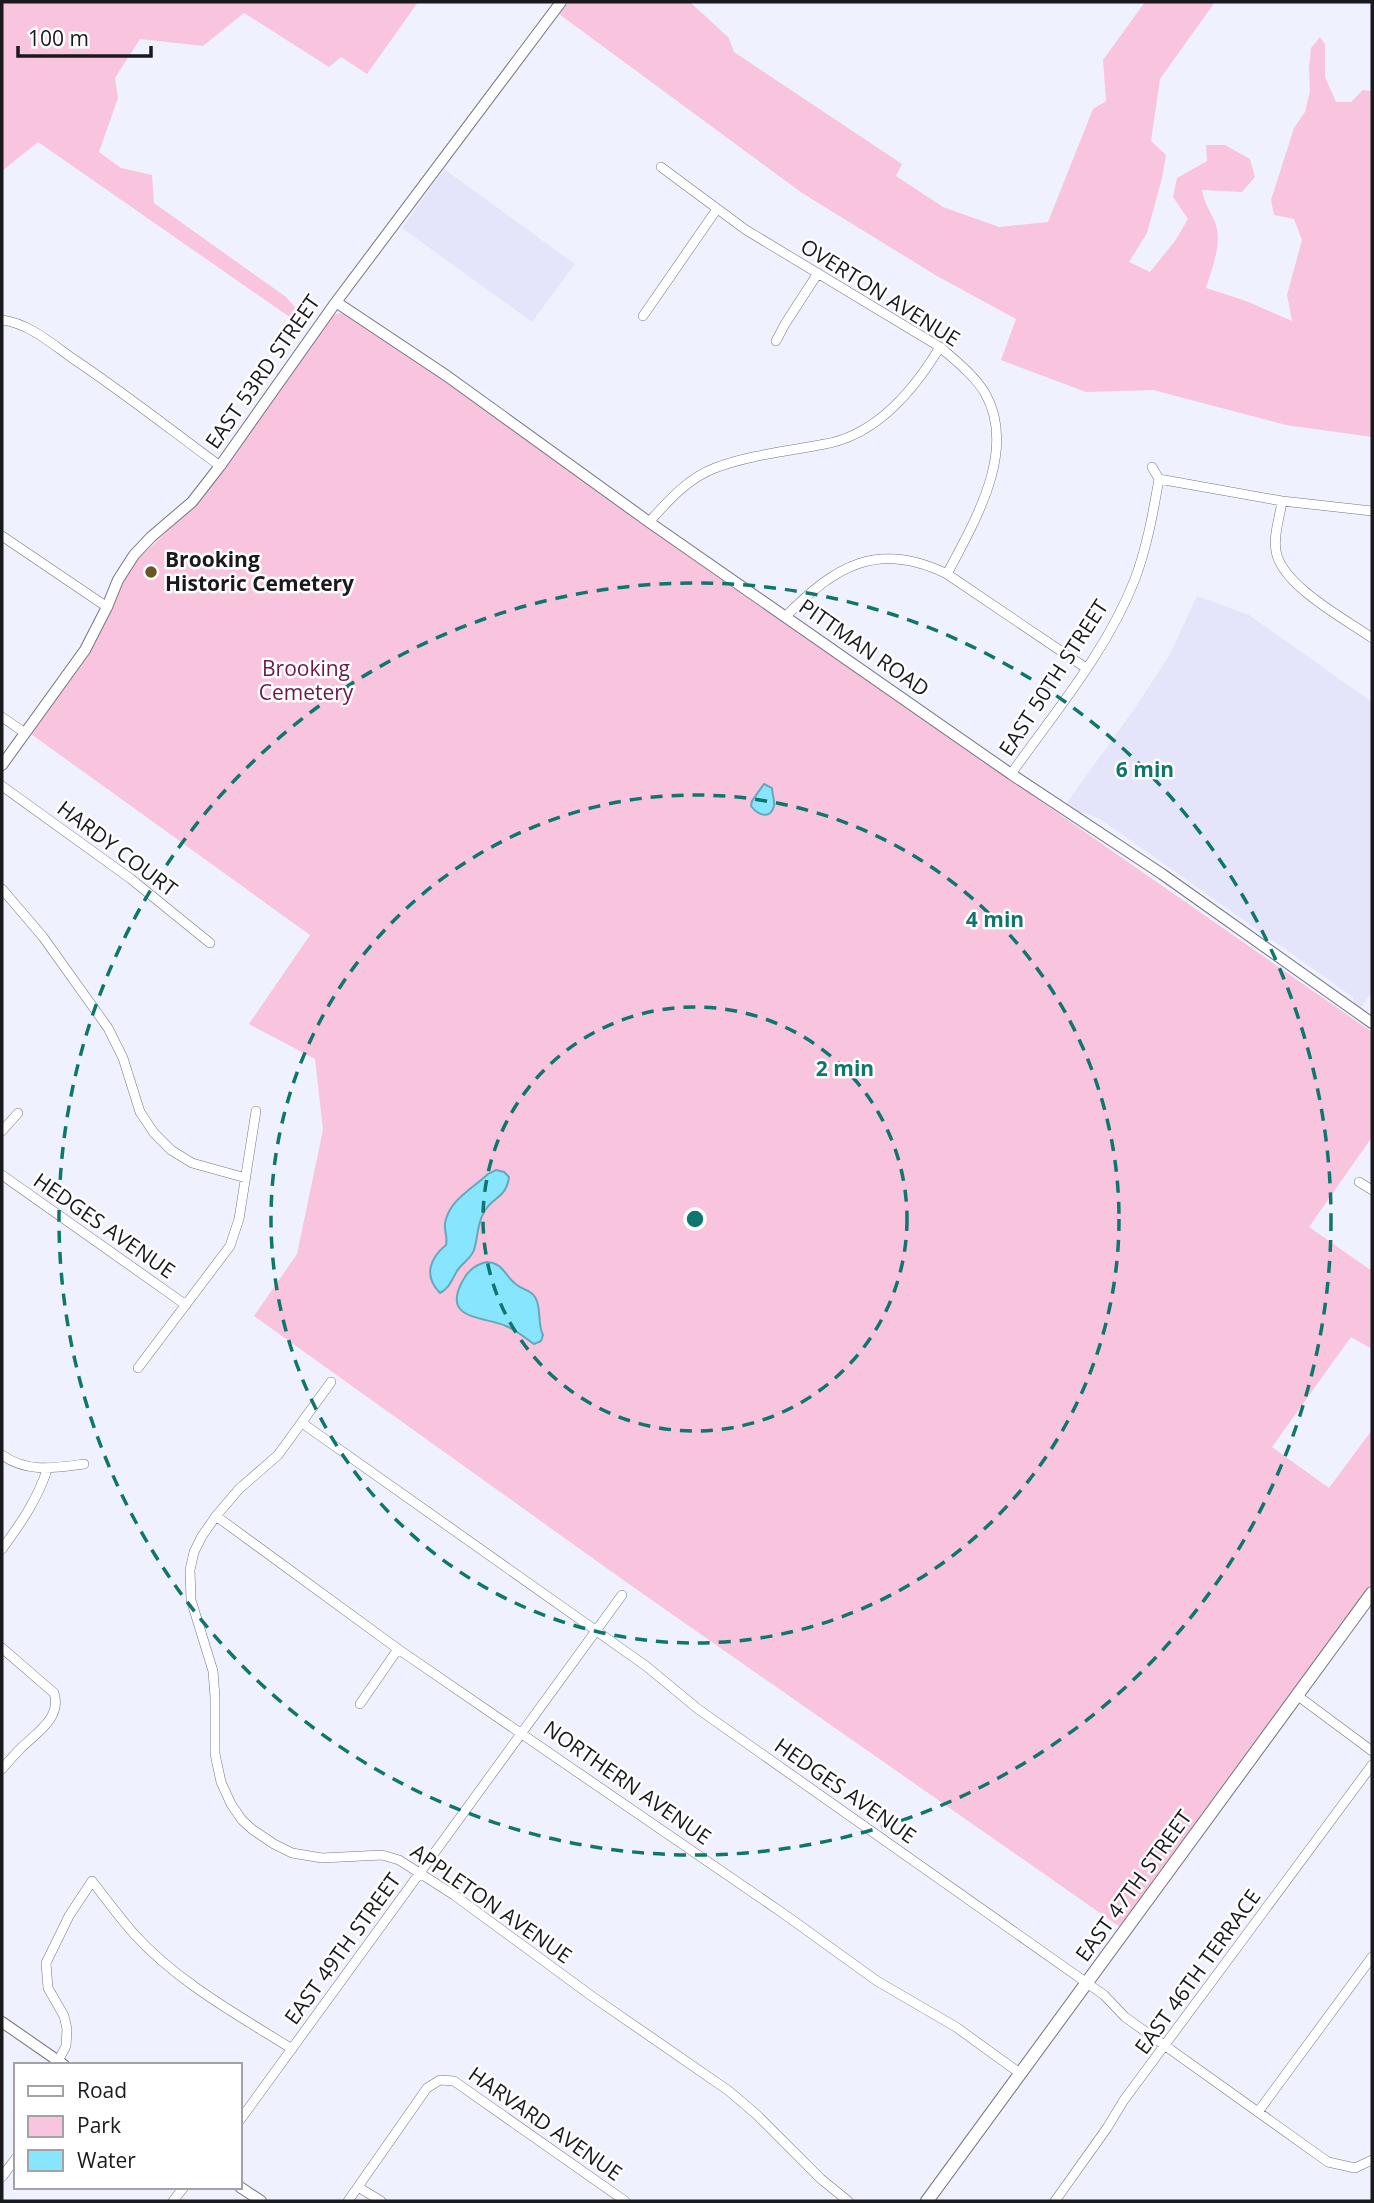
<svg xmlns="http://www.w3.org/2000/svg" width="1374" height="2203" font-family="'Open Sans',sans-serif">
	<style>
		.built { fill: #e4e5fa }
		.green { fill: #f9c4dd }
		.water { fill: #87e6fe; stroke: #66a8bb; stroke-width: 2 }
		.lines { fill: none; stroke-linecap: round; stroke-linejoin: round }
		.minor-casing { stroke: #757581; stroke-width: 10 }
		.tertiary-casing { stroke: #757581; stroke-width: 12 }
		.secondary-casing { stroke: #757581; stroke-width: 14 }
		.minor { stroke: #fff; stroke-width: 9 }
		.tertiary { stroke: #fff; stroke-width: 10 }
		.secondary { stroke: #fff; stroke-width: 12 }
		.ring { fill: none; stroke: #0f766e; stroke-width: 3.5; stroke-dasharray: 12 9 }
		.poi-dot { fill: #695624; stroke: #fff; stroke-width: 2.5 }
		.labels { text-anchor: middle; stroke-width: 5; stroke-linejoin: round; paint-order: stroke }
		.street-label { font-size: 21px; fill: #19191e; stroke: #fff }
		.poi-label { font-size: 21px; font-weight: bold; fill: #19191e; stroke: #fff; text-anchor: start }
		.park-label { font-size: 21px; fill: #6b1949; stroke: #fff }
		.centre { fill: #0f766e; stroke: #fff; stroke-width: 3.5 }
		.ring-label { font-size: 21px; text-anchor: middle; font-weight: bold; fill: #0f766e; stroke: #fff; stroke-width: 5; stroke-linejoin: round; paint-order: stroke }
	</style>
	<rect width="100%" height="100%" fill="#f0f1fe"/>
	<path class="built" d="M444,169l131,95 -43,58 -130,-94z
		M1197,596l52,19 123,87v289l-12,18 -6,-7 -1,-5 -250,-176 -14,-7 -14,-2 -10,-7 70,-97 34,-52z"/>
	<path class="green" d="M2,2h416l-51,72 -26,-17 -12,10 -85,-54 -41,33 -63,-7 -25,39 3,20 -19,54 22,16 31,7 2,28 132,94 10,11 -5,10 -253,-176 -36,29z
		M569,2l78,1 43,-1 39,36 5,14 168,112 -6,12 47,31 56,20 49,-5 45,-113 13,-8 -3,-41 42,-58h70l-55,77 -9,62 15,14 -4,23 -15,55 -18,29 21,10 25,-31 13,-22 -15,-22 4,-19 30,-17 -1,-16h19l25,14 5,18 -13,15 -40,-2c2,12 8,21 13,32 8,20 -3,47 -9,66l40,13 46,20 -5,-26 15,-55 -8,-21 -20,-4 -3,-15 23,-72 11,-16 5,-21 -1,-23 2,-20 9,-11 5,7v33l11,25h15l12,-12 9,1v346l-86,-12 -133,-35 -67,2 -85,-32 15,-41 -79,-43 -135,-83 -243,-179z
		M339,313l7,1 110,75 297,212 619,431v105l-63,90 63,44v78l-21,-12 -79,110 57,41 43,-58v152l-252,345 -494,-345 -372,-266 43,-62 26,-124 -8,-71 -66,-35 61,-89 -279,-201 66,-95 28,-60 10,-17 64,-61 134,-185z"/>
	<path class="water" d="M764,784l8,4c0,5 3,13 2,18 -4,15 -17,8 -23,0l1,-5z
		M496,1170l8,2 5,5c-3,22 -16,19 -25,35 -7,12 -6,25 -10,38 -3,8 -9,11 -14,17 -8,9 -8,20 -20,26 -17,-17 -10,-35 6,-48 2,-8 -2,-14 -1,-22 4,-23 27,-34 43,-49z
		M487,1262c17,1 18,15 30,23 6,5 14,5 18,12 7,11 2,27 8,38l-2,6 -7,3c-9,-6 -18,-14 -28,-18 -23,-10 -64,-6 -44,-44 5,-10 14,-18 25,-20z"/>
	<g class="lines">
		<g class="minor-casing">
			<path id="minor" d="M661,167l85,63 194,117c16,14 34,28 45,46 33,58 -11,129 -38,181
				M643,316l74,-107
				M2,320c26,3 49,23 70,38 51,34 99,72 148,108
				M776,341l9,-17 33,-51
				M1152,467l7,12
				M1159,479l123,22 90,10
				M1282,501c-2,16 -9,34 -6,50 5,34 69,68 96,87
				M649,522c19,-21 39,-44 66,-54 34,-13 74,-17 110,-24 52,-9 89,-54 115,-97
				M2,536l105,71
				M786,616c49,-50 92,-76 161,-42l139,94
				M2,717l23,16
				M1011,774c44,-62 96,-123 124,-195 12,-32 18,-66 24,-100
				M2,786l129,93 79,64
				M2,889l41,48 65,91 15,30 17,54 14,21 17,17 21,13 54,15
				M2,1131l16,-18
				M2,1175l184,130
				M1359,1182l13,8
				M138,1368l92,-122 9,-27 17,-108
				M331,1382l-53,73 -39,34 -23,27 -14,20 -8,16 -4,18 1,30 22,71 2,26v57l6,28 10,22 11,16 11,10 21,14 18,9 30,5 60,-3 17,5 55,35 139,102 136,94 28,24 64,64 27,22
				M302,1423l344,243 52,43 406,286 21,22 203,145 27,6 17,-8
				M2,1455c25,18 53,13 82,9
				M216,1516l182,133 386,265 93,67 79,46 65,47
				M2,1549c19,-26 35,-49 45,-79
				M2,1648l52,45c8,25 -18,40 -33,55 -7,7 -13,14 -19,21
				M1298,1696l74,55
				M360,1704l38,-55
				M58,2061l8,-15 1,-17 -3,-13 -16,-28 -2,-25 23,-47 23,-35c14,18 28,37 43,54 44,48 103,80 157,114
				M1258,2112l114,-155
				M240,2120l382,-525
				M2,2177l14,-19
				M358,2187l23,14
				M173,2201l11,-14
				M348,2201l79,-113 13,-8 14,1 171,120
				M1055,2201l52,-73 17,-28 248,-335"/>
		</g>
		<g class="tertiary-casing">
			<path id="tertiary" d="M336,302l111,74 202,146 362,252 151,100 210,149
				M2,765l83,-115 22,-43 11,-27 16,-25 17,-18 41,-35 28,-36 116,-164 225,-300
				M2,2022l62,43
				M240,2187l21,14"/>
		</g>
		<g class="secondary-casing">
			<path id="secondary" d="M927,2201l445,-608"/>
		</g>
		<use href="#minor" class="minor"/>
		<use href="#tertiary" class="tertiary"/>
		<use href="#secondary" class="secondary"/>
	</g>
	<g class="ring">
		<circle cx="695" cy="1219" r="212"/>
		<circle cx="695" cy="1219" r="424"/>
		<circle cx="695" cy="1219" r="636"/>
	</g>
	<circle class="poi-dot" cx="151" cy="572" r="7"/>
	<g class="labels">
		<g class="street-label">
			<text transform="translate(880 293) rotate(32)" y="7">OVERTON AVENUE</text>
			<text transform="translate(263 372) rotate(-55)" y="7">EAST 53RD STREET</text>
			<text transform="translate(864 648) rotate(35)" y="7">PITTMAN ROAD</text>
			<text transform="translate(1054 678) rotate(-57)" y="7">EAST 50TH STREET</text>
			<text transform="translate(117 849) rotate(37)" y="7">HARDY COURT</text>
			<text transform="translate(104 1226) rotate(35)" y="7">HEDGES AVENUE</text>
			<text transform="translate(627 1783) rotate(35)" y="7">NORTHERN AVENUE</text>
			<text transform="translate(845 1791) rotate(35)" y="7">HEDGES AVENUE</text>
			<text transform="translate(1134 1886) rotate(-54)" y="7">EAST 47TH STREET</text>
			<text transform="translate(491 1904) rotate(35)" y="7">APPLETON AVENUE</text>
			<text transform="translate(343 1949) rotate(-54)" y="7">EAST 49TH STREET</text>
			<text transform="translate(1198 1972) rotate(-54)" y="7">EAST 46TH TERRACE</text>
			<text transform="translate(545 2124) rotate(35)" y="7">HARVARD AVENUE</text>
		</g>
		<g class="poi-label">
			<text x="165" y="567">Brooking<tspan x="165" dy="24">Historic Cemetery</tspan></text>
		</g>
		<g class="park-label">
			<text x="306" y="676">Brooking<tspan x="306" dy="24">Cemetery</tspan></text>
		</g>
	</g>
	<circle cx="695" cy="1219" r="10" class="centre"/>
	<g class="ring-label">
		<text x="1145" y="777">6 min</text>
		<text x="995" y="927">4 min</text>
		<text x="845" y="1076">2 min</text>
	</g>
	<rect width="1374" height="2203" fill="none" stroke="#19191e" stroke-width="7"/>
	<rect x="14" y="2063" width="228" height="126" fill="#ffffff" stroke="#a3a3a5" stroke-width="2"/>
	<rect x="28" y="2086" width="35" height="10" fill="#ffffff" stroke="#a3a3a5" stroke-width="2"/>
	<text x="77" y="2098" font-size="21" fill="#19191e">Road</text>
	<rect x="28" y="2116" width="35" height="21" fill="#f9c4dd" stroke="#a3a3a5" stroke-width="2"/>
	<text x="77" y="2133" font-size="21" fill="#19191e">Park</text>
	<rect x="28" y="2150" width="35" height="21" fill="#87e6fe" stroke="#a3a3a5" stroke-width="2"/>
	<text x="77" y="2168" font-size="21" fill="#19191e">Water</text>
	<path d="M18 46v10h133v-10" fill="none" stroke="#19191e" stroke-width="3.5"/>
	<text x="28" y="46" font-size="21" fill="#19191e" stroke="#ffffff" stroke-width="5" paint-order="stroke">100 m</text>
</svg>
